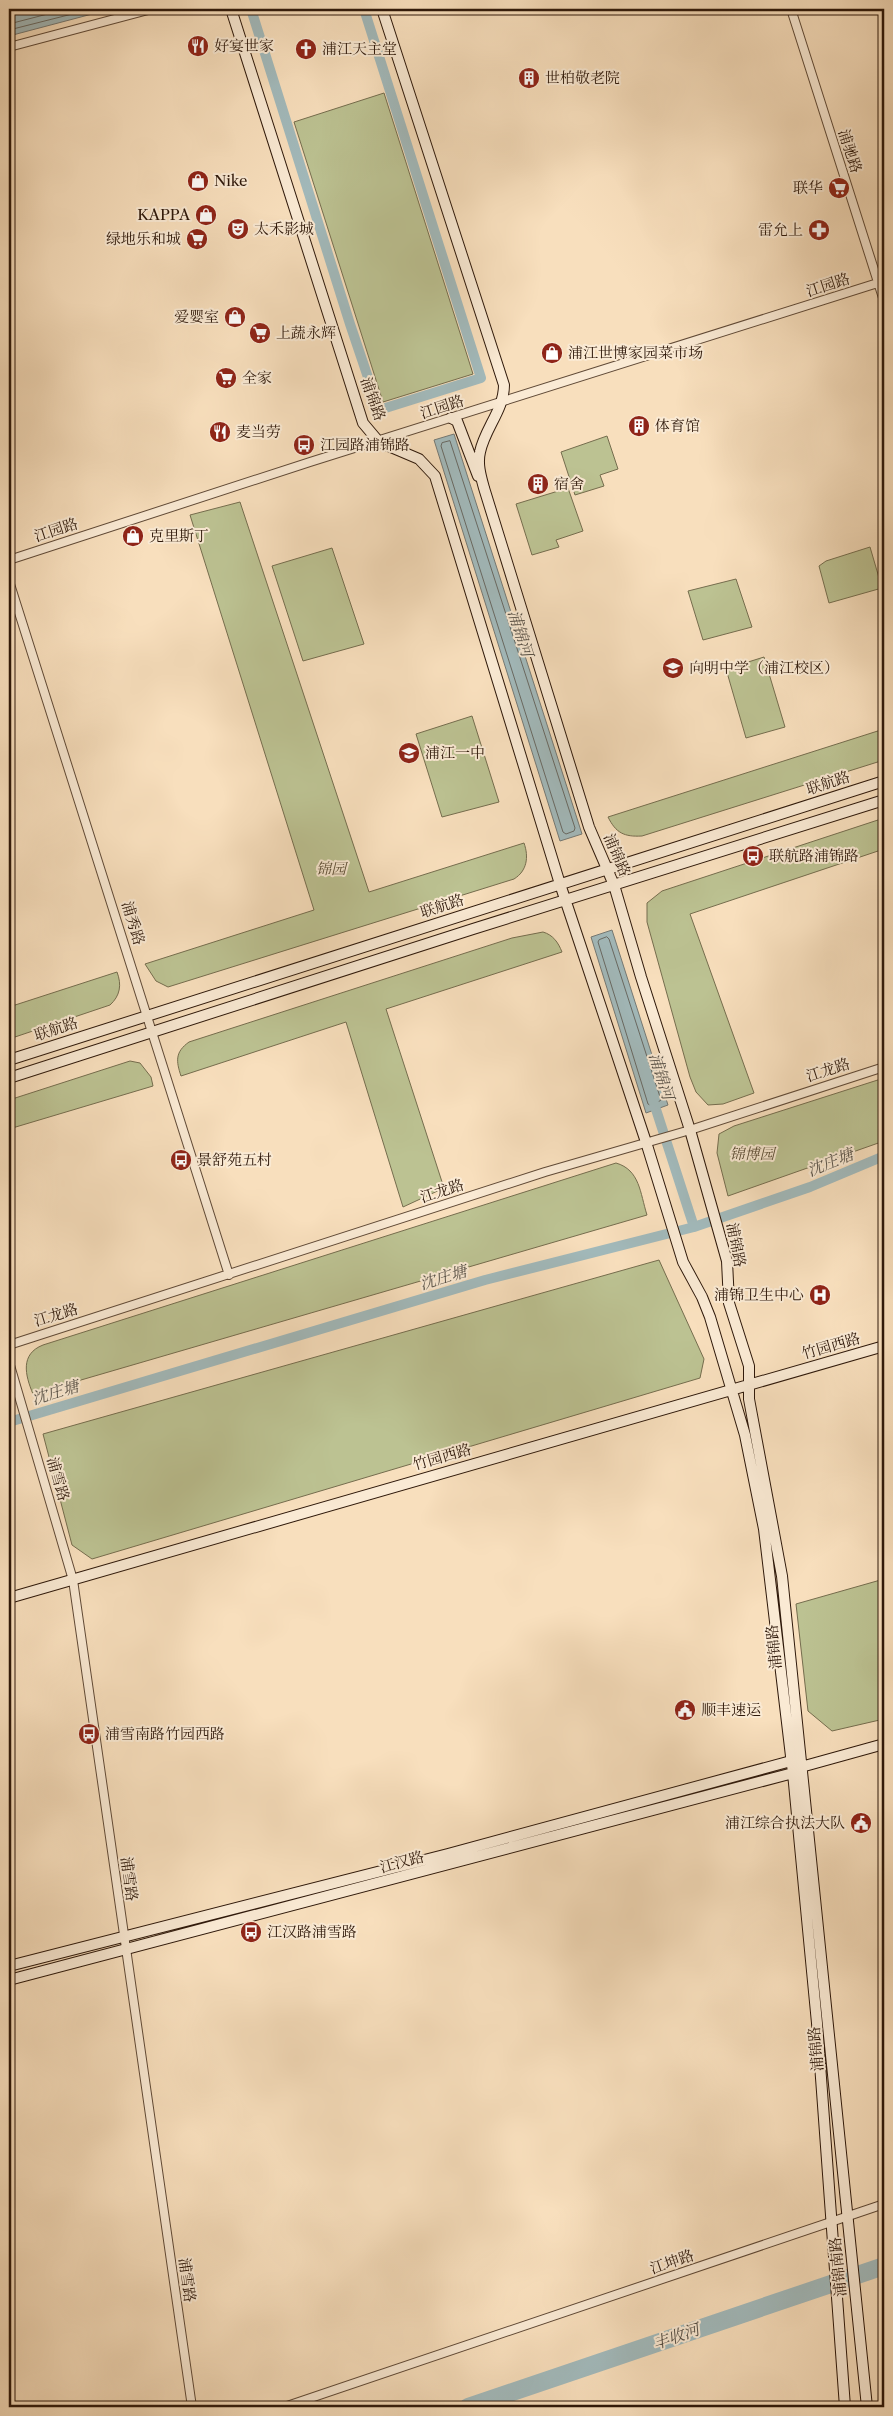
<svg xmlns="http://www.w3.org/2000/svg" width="893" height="2416" font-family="'Libre Caslon Text','Noto Serif SC',serif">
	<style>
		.green { fill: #bcc292; stroke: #756d4e }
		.water { fill: #a2babc; stroke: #747975 }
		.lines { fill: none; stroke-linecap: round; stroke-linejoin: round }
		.shore { stroke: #686963; stroke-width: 1 }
		.canal { stroke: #a2babc; stroke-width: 10 }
		.river { stroke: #a2babc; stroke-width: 18 }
		.street-casing { stroke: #604a37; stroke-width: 10 }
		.secondary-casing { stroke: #2e180a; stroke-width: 12 }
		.street { stroke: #faead4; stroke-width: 8 }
		.secondary { stroke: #faead4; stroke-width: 10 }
		.labels { text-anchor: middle; stroke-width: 4; stroke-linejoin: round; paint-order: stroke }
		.poi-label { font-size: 15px; fill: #2e180a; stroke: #faead4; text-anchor: start }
		.street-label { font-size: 15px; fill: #2e180a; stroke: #faead4 }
		.park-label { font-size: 15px; font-style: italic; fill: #594b33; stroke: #faead4 }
		.water-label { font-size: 16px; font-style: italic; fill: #575148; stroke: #faead4 }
	</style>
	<rect width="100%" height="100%" fill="#f8dfbd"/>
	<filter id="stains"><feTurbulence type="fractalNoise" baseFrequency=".004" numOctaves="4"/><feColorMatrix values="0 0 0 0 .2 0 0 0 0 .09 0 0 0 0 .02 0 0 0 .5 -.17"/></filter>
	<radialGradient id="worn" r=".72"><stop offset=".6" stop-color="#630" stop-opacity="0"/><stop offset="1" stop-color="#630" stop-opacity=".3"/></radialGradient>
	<path class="green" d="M384,93l89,281 -90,28 -89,-280z
		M607,436l11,33 -18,6 4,11 -29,9 -14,-43z
		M568,488l15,43 -27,9 3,7 -27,8 -16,-51z
		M240,502l129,390 155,-49c5,14 3,28 -10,36l-346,108 -12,-6 -11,-17 169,-54 -124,-395z
		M870,547l12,41 -53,15 -10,-37 7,-5z
		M332,548l32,96 -61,17 -31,-95z
		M736,579l16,48 -49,13 -15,-49z
		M764,657l21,70 -39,11 -20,-69z
		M472,716l27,86 -57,15 -26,-83z
		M884,729v31l-242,76c-18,1 -26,-3 -34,-19z
		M884,818v31l-194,65 64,179 -31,11 -15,1 -12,-13 -6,-15 -43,-155v-19l15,-12z
		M543,932c10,3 15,10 19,20l-176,57 58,179 -41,19 -57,-185 -165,54c-5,-15 -6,-24 8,-34l323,-104z
		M117,972c5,13 3,24 -7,33l-101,34v-32z
		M130,1061l10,2 11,14 2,9 -144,43v-29z
		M884,1078v63l-156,55 -11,-43 2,-19 15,-8z
		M616,1163c24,7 24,30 31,52l-614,179c-8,-19 -13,-40 10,-49z
		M659,1260l45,99 -4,19 -608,181 -20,-14 -29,-111z
		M884,1579v140l-52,12 -24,-20 -12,-107z"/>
	<path class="water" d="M9,9h102l-102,27z
		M454,434l128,400 -22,7 -126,-401z
		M612,930l56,175 -22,8 -55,-176z"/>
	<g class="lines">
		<path class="shore" d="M9,24l58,-15
			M9,30l83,-21
			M450,441l125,387 -1,3 -8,3 -3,-2 -122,-386 1,-3z
			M607,937l2,2 52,161 -9,6 -4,-2 -50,-162 1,-2z"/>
		<path class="canal" d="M251,9l99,315 29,86 102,-32 -117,-369
			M652,1097l42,130
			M9,1422l476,-142 209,-53 116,-40 74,-31"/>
		<path class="river" d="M468,2407l416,-141"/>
		<g class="street-casing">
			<path id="street" d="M791,9l93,292
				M9,47l143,-38
				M9,560l301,-98 574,-181
				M9,581l220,694
				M9,1345l536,-173 145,-42 194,-63
				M9,1362l64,218 119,827
				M284,2407l600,-203"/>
		</g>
		<g class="secondary-casing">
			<path id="secondary" d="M231,9l132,414 16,19 40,17 16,17 125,408 86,258 37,120 19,35 8,20 35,118 19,94 29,244 24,250 28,384
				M382,9l122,376c0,25 -19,43 -24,67 -3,12 1,25 4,36l105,339 25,58 27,92 49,153 37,131 2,42 20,63v33l33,177 85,831
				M451,418l6,3 21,55
				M9,1060l875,-279
				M9,1078l464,-149 411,-129
				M9,1598l875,-252
				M9,1966l439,-112 343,-93 5,3
				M9,1980l784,-207 8,-6 83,-23"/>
		</g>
		<use href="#street" class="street"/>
		<use href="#secondary" class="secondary"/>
	</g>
	<defs>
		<g id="restaurant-disc" transform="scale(1.125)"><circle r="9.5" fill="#8f2418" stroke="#faead4"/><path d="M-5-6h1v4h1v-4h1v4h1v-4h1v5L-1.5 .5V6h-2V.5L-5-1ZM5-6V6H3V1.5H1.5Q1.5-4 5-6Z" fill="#fff"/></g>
		<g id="church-disc" transform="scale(1.125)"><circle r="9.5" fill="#8f2418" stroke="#faead4"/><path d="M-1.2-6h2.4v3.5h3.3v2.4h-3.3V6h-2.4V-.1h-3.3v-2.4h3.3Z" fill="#fff"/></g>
		<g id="building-disc" transform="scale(1.125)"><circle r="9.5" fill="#8f2418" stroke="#faead4"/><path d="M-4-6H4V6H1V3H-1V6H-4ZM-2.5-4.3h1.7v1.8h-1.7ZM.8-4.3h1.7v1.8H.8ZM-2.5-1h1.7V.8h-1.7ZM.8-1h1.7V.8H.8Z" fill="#fff"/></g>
		<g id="shop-disc" transform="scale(1.125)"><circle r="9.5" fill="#8f2418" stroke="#faead4"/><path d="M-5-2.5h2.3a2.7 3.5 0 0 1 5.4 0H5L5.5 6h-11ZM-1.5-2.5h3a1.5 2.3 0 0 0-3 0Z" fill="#fff"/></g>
		<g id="supermarket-disc" transform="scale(1.125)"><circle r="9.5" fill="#8f2418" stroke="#faead4"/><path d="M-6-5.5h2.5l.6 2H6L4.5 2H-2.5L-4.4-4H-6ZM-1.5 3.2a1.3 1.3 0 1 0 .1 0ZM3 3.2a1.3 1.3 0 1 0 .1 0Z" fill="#fff"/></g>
		<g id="theatre-disc" transform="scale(1.125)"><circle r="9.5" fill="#8f2418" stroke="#faead4"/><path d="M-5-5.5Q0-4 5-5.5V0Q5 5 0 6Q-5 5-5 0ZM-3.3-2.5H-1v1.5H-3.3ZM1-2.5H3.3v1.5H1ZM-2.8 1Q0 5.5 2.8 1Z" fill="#fff"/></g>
		<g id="pharmacy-disc" transform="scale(1.125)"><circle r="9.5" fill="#8f2418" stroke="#faead4"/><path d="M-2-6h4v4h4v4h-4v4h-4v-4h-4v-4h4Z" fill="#fff"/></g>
		<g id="bus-disc" transform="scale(1.125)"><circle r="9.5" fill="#8f2418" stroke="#faead4"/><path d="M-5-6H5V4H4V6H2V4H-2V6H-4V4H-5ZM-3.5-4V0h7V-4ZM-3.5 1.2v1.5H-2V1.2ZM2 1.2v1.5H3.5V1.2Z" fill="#fff"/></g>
		<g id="school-disc" transform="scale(1.125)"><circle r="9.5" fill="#8f2418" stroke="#faead4"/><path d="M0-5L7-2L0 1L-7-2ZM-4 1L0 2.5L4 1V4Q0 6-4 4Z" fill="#fff"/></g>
		<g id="hospital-disc" transform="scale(1.125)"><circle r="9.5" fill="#8f2418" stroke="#faead4"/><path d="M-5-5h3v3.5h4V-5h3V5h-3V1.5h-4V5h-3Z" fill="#fff"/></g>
		<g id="civic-disc" transform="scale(1.125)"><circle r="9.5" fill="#8f2418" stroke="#faead4"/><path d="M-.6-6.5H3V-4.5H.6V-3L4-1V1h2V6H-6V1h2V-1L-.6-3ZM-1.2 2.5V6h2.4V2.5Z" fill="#fff"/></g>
	</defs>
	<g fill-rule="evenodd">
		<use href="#restaurant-disc" x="198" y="46"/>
		<use href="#church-disc" x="306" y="49"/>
		<use href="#building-disc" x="529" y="78"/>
		<use href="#shop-disc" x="198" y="181"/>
		<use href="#supermarket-disc" x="839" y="188"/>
		<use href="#shop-disc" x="206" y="215"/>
		<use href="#theatre-disc" x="238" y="229"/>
		<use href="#pharmacy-disc" x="819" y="230"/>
		<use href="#supermarket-disc" x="197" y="239"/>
		<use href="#shop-disc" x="235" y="317"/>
		<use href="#supermarket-disc" x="260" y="333"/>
		<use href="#shop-disc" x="552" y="353"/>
		<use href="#supermarket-disc" x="226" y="378"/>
		<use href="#building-disc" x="639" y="426"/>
		<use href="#restaurant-disc" x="220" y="432"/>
		<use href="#bus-disc" x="304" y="445"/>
		<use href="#building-disc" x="538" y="484"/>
		<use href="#shop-disc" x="133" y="536"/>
		<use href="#school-disc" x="673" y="668"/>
		<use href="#school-disc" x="409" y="753"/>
		<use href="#bus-disc" x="753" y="856"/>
		<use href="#bus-disc" x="181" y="1160"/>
		<use href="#hospital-disc" x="820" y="1295"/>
		<use href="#civic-disc" x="685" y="1710"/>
		<use href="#bus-disc" x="89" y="1734"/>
		<use href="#civic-disc" x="861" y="1823"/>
		<use href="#bus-disc" x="251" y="1932"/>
	</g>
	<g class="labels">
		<g class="poi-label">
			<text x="214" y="51">好宴世家</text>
			<text x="322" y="54">浦江天主堂</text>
			<text x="545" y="83">世柏敬老院</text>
			<text x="214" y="186">Nike</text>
			<text x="823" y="193" text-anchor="end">联华</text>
			<text x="190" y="220" text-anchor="end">KAPPA</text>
			<text x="254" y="234">太禾影城</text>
			<text x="803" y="235" text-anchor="end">雷允上</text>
			<text x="181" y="244" text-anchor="end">绿地乐和城</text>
			<text x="219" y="322" text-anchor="end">爱婴室</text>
			<text x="276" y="338">上蔬永辉</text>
			<text x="568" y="358">浦江世博家园菜市场</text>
			<text x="242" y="383">全家</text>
			<text x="655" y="431">体育馆</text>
			<text x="236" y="437">麦当劳</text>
			<text x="320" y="450">江园路浦锦路</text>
			<text x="554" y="489">宿舍</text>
			<text x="149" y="541">克里斯丁</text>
			<text x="689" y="673">向明中学（浦江校区）</text>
			<text x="425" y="758">浦江一中</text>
			<text x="769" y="861">联航路浦锦路</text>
			<text x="197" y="1165">景舒苑五村</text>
			<text x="804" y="1300" text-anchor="end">浦锦卫生中心</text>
			<text x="701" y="1715">顺丰速运</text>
			<text x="105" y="1739">浦雪南路竹园西路</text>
			<text x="845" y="1828" text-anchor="end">浦江综合执法大队</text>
			<text x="267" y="1937">江汉路浦雪路</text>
		</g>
		<g class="street-label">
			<text transform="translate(850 151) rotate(72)" y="5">浦驰路</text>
			<text transform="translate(828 285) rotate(-18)" y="5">江园路</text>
			<text transform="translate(373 399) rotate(70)" y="5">浦锦路</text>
			<text transform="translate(442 407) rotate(-18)" y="5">江园路</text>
			<text transform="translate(56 530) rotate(-18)" y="5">江园路</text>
			<text transform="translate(828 783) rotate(-18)" y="5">联航路</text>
			<text transform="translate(617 855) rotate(67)" y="5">浦锦路</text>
			<text transform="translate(442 906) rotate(-18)" y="5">联航路</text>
			<text transform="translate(133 923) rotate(73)" y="5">浦秀路</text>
			<text transform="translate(56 1029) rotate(-18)" y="5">联航路</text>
			<text transform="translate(828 1070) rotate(-18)" y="5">江龙路</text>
			<text transform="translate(442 1191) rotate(-18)" y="5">江龙路</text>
			<text transform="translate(736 1245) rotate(79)" y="5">浦锦路</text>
			<text transform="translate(56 1315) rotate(-17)" y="5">江龙路</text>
			<text transform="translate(831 1346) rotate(-16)" y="5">竹园西路</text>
			<text transform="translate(442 1457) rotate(-16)" y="5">竹园西路</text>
			<text transform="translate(58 1479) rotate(74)" y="5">浦雪路</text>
			<text transform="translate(774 1647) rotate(-96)" y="5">浦锦路</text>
			<text transform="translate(402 1862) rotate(-15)" y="5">江汉路</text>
			<text transform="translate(129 1879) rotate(82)" y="5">浦雪路</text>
			<text transform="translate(816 2049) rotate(-95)" y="5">浦锦路</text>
			<text transform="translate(672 2262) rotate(-19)" y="5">江坤路</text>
			<text transform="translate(838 2267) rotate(-96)" y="5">浦锦南路</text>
			<text transform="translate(187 2280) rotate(82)" y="5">浦雪路</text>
		</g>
		<g class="park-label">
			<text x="331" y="874">锦园</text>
			<text x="752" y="1159">锦博园</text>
		</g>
		<g class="water-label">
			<text transform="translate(521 633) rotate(72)" y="6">浦锦河</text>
			<text transform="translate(662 1076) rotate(72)" y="6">浦锦河</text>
			<text transform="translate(830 1162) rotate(-22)" y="6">沈庄塘</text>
			<text transform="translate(443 1277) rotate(-17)" y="6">沈庄塘</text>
			<text transform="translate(55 1392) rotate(-17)" y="6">沈庄塘</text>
			<text transform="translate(676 2336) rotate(-19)" y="6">丰收河</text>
		</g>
	</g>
	<rect width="893" height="2416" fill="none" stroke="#f8dfbd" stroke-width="30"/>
	<rect x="10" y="10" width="873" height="2396" fill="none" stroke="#2e180a" stroke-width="2.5"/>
	<rect x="15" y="15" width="863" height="2386" fill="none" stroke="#2e180a"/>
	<rect width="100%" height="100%" filter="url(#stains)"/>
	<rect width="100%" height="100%" fill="url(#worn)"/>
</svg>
